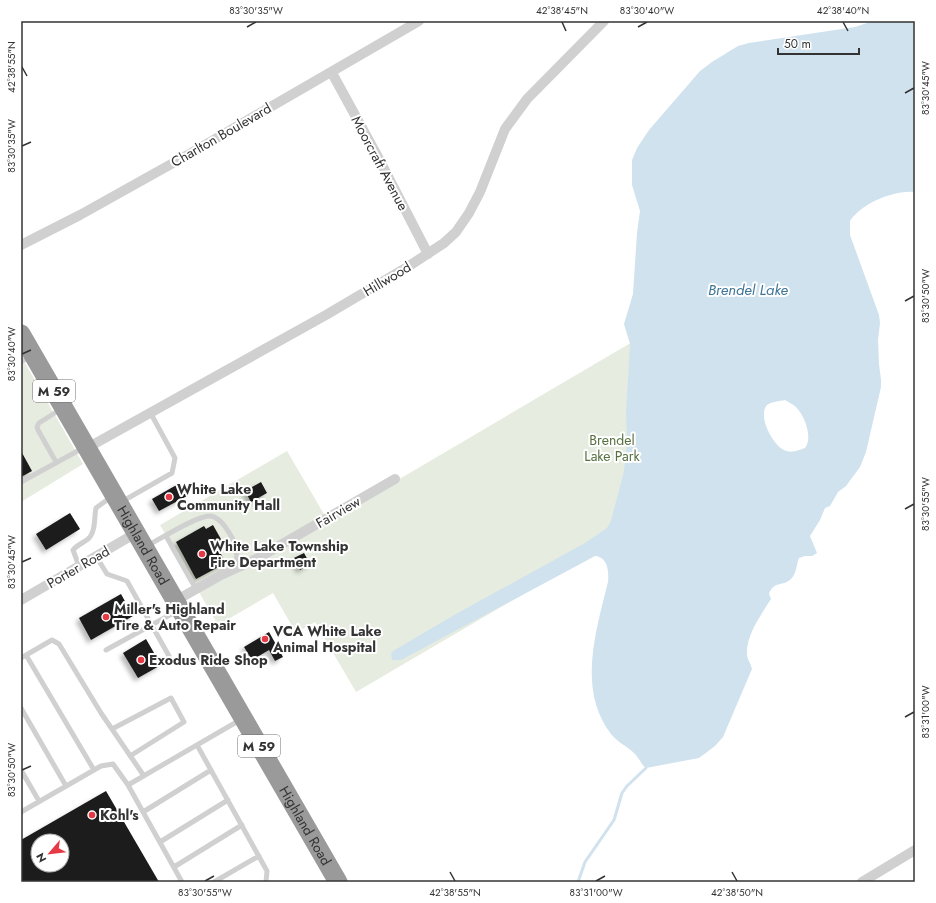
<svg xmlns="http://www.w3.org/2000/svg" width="936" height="903" font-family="Jost,sans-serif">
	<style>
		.green { fill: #e6ecdf }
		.water { fill: #cfe2ee; fill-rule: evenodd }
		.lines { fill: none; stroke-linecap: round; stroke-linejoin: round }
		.stream { stroke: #cfe2ee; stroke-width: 3 }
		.building { fill: #1a1a1a; fill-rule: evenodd; filter: url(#shadow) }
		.lane { stroke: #d0d0d0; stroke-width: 5 }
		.street { stroke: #d0d0d0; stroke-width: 10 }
		.highway { stroke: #9a9a9a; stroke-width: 19 }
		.ticks { fill: none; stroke: #333; stroke-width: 1.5 }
		.poi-dot { fill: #e63946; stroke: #fff; stroke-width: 1.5 }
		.labels { text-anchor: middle; stroke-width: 4; stroke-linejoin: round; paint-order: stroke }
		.shield { fill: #fff; stroke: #707070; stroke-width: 1 }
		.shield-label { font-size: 13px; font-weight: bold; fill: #333 }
		.street-label { font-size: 14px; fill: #333; stroke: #fff }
		.park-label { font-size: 14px; fill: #56703f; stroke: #fff }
		.poi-label { font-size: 14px; font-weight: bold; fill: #333; stroke: #fff; text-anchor: start }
		.water-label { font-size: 15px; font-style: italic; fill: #3f7597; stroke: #fff }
		.neatline { fill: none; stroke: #333; stroke-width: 1.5 }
		.ticks-label { font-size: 10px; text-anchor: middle; fill: #333 }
	</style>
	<defs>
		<filter id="shadow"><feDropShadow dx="-3.5" dy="3.5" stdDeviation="2" flood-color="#0004"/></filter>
	</defs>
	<rect width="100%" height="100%" fill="#fff"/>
	<path class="green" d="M668,321l81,141 -393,230 -41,-70 -19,11 -23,-40 -55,32 -58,-100 127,-74 41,70z
		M21,356l62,108 -62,38z"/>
	<path class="water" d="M873,21h42v171c-21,-2 -53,11 -65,29v14l29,80 1,8 -2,17 1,24 2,16v7l-15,65 -6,15 -14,19 -8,6 -8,14 -5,2 -5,12 -10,16 7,17 -5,3h-7l-6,2c-3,7 -2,15 -8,21 -8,8 -17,1 -22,15l2,5c-10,16 -25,36 -24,55 0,6 4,9 5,15l-29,68 -8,9 -16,12 -53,10c-5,-4 -7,-10 -12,-15 -7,-7 -17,-11 -23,-19 -34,-44 -15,-103 -3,-152 1,-10 0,-25 -13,-26l-194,104h-9l-1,-6 2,-3 63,-37 129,-71 22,-15 4,-7 13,-50 3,-28 -1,-30 4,-69 -6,-20 9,-30 4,-61 3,-22 -8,-26v-25l5,-12 12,-18 51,-59 12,-9 26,-16 11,-3 106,-16zM785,400c3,2 8,4 11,7 9,9 17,31 9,41 -6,2 -14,6 -21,2 -11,-5 -27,-34 -17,-45 4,-3 12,-4 18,-5z"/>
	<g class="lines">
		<path class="stream" d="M578,882l7,-20 29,-42 8,-27 5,-7 19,-18"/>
	</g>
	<path class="building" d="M21,451l11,20 -11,6z
		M261,482l6,11 -16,9 -6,-11z
		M180,483l7,13 -28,15 -7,-12z
		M70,513l10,16 -34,21 -10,-16z
		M213,525l9,16 -6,4 10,18 -30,16 -20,-37 28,-16 2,3z
		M304,553l6,11 -10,6 -6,-12z
		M121,594l12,22 -42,24 -12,-22z
		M269,632l14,25 -8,4 -6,-11 -17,10 -8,-13z
		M146,639l15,26 -23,13 -15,-25z
		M106,791l53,91h-138v-42zM38,841h24v24h-24z"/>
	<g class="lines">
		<path class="lane" d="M21,362l9,-6
			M56,462l-18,-32 -1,-3 2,-4 22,-14
			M21,482l62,-34
			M123,501l49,-28 3,-15 -25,-46
			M166,536l30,53
			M147,546c13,-7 52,-32 64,-30 11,2 19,18 24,27 4,7 -1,17 4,23
			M96,556l11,18 20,7 42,75
			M79,566l-6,-16c4,-5 10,-7 15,-11 8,-7 6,-22 8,-31l15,-11
			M106,650l71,-39
			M26,655l68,115
			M21,658l31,-18 7,4 42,69 43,63
			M21,708l45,78
			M112,729l59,-31 13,24 -54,34
			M197,745l70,126 -1,11
			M21,770l18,31
			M128,785l112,-65
			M21,812l80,-46 12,-2 15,21 54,97
			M143,812l68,-42
			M160,842l68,-42
			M174,867l68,-42
			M214,882l45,-26"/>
		<path class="street" d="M332,73l47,86 49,95
			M21,245l59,-30 111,-62 228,-132
			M87,448l239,-133 83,-49 35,-23 12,-11 13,-19 11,-21 25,-63 22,-30 77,-78
			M21,600l115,-67
			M175,601l46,-26 37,-17 137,-79
			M862,882l53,-32"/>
		<path class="highway" id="s1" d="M21,334l317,548"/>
	</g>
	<path class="ticks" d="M562,22l4,9M843,22l5,9M247,27l9,-5M638,27l9,-5M22,67l5,9M905,93l9,-5M22,146l9,-4M905,301l9,-5M22,354l9,-4M905,509l9,-5M22,562l9,-4M905,717l9,-5M22,770l9,-4M450,872l5,9M732,872l5,9M205,881l9,-5M596,881l9,-5"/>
	<g class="poi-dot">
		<circle cx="169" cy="497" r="4"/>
		<circle cx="202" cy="554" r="4"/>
		<circle cx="106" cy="617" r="4"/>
		<circle cx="265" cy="639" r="4"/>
		<circle cx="141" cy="660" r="4"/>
		<circle cx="92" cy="815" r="4"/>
	</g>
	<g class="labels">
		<g class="shield">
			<rect x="33" y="380" width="42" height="22" rx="3"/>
			<rect x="238" y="735" width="42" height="22" rx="3"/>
		</g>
		<g class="shield-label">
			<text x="54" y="396">M 59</text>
			<text x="259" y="751">M 59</text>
		</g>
		<g class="street-label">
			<text transform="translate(221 135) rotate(-30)" y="5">Charlton Boulevard</text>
			<text transform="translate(380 163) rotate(62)" y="5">Moorcraft Avenue</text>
			<text transform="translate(387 279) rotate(-31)" y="5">Hillwood</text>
			<text transform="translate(338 512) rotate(-30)" y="5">Fairview</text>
			<text dy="5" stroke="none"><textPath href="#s1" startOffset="244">Highland Road</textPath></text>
			<text transform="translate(78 567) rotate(-30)" y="5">Porter Road</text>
			<text dy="5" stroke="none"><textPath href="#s1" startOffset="568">Highland Road</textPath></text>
		</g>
		<g class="park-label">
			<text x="612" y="445">Brendel<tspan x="612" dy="16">Lake Park</tspan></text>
		</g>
		<g class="poi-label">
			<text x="177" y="494">White Lake<tspan x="177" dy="16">Community Hall</tspan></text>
			<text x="210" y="551">White Lake Township<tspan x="210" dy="16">Fire Department</tspan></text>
			<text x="114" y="614">Miller's Highland<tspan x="114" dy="16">Tire &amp; Auto Repair</tspan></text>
			<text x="273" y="636">VCA White Lake<tspan x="273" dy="16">Animal Hospital</tspan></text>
			<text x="149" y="665">Exodus Ride Shop</text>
			<text x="100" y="820">Kohl's</text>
		</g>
		<g class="water-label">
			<text x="748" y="295">Brendel Lake</text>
		</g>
	</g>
	<rect width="936" height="903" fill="none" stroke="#ffffff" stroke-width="44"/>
	<g transform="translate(50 853) rotate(242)"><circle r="19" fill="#ffffff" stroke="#adadad"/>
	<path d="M0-3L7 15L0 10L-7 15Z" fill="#e63946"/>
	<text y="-6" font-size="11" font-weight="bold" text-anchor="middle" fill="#333333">N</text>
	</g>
	<path d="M778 48v6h81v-6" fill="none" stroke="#333333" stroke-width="2"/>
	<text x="784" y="48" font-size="12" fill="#333333" stroke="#ffffff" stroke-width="3" paint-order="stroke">50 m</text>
	<rect x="22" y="22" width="892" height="859" class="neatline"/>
	<g class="ticks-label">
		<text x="256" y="14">83°30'35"W</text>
		<text x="562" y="14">42°38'45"N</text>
		<text x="647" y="14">83°30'40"W</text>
		<text x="843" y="14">42°38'40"N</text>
		<text transform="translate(11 67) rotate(-90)" y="4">42°38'55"N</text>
		<text transform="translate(925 88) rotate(-90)" y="4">83°30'45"W</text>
		<text transform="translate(11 146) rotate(-90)" y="4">83°30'35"W</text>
		<text transform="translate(925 296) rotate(-90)" y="4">83°30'50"W</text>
		<text transform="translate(11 354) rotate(-90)" y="4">83°30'40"W</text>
		<text transform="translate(925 504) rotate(-90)" y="4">83°30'55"W</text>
		<text transform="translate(11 562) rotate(-90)" y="4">83°30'45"W</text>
		<text transform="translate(925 712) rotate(-90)" y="4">83°31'00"W</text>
		<text transform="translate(11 770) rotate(-90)" y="4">83°30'50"W</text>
		<text x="205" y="896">83°30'55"W</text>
		<text x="455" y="896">42°38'55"N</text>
		<text x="596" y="896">83°31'00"W</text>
		<text x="737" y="896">42°38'50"N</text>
	</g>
</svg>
